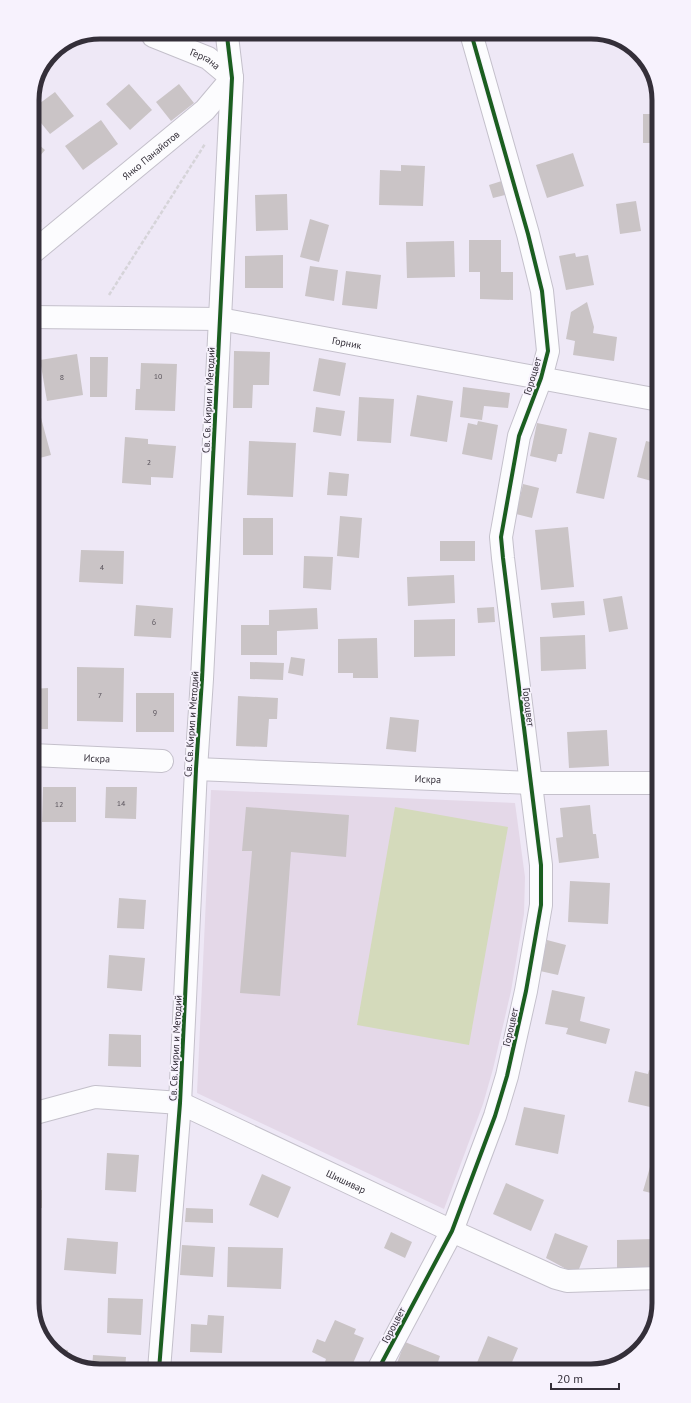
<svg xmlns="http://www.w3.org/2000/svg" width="691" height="1403" font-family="'PT Sans',sans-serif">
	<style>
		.education { fill: #e4d8e8 }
		.green { fill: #d4dabb }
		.building { fill: #cac4c6 }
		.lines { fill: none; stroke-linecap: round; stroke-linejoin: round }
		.minor-casing { stroke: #c4c0cb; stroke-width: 24 }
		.path { stroke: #d6d4d9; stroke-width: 2.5; stroke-dasharray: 4 2; stroke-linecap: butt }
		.minor { stroke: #fcfcfe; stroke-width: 22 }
		.cycleway-casing { stroke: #f7f2fd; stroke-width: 6 }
		.cycleway { stroke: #1b5e20; stroke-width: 4 }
		.labels { text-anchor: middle; stroke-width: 3.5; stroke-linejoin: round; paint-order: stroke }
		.number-label { font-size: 8px; fill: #5a545c }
		.street-label { font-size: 10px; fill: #342f39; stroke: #f7f2fd }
		.rim { fill: none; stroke: #342f39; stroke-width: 5 }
	</style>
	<rect width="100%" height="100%" fill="#eee8f6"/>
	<path class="education" d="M211,790l304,13 10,74 -1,37 -13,77 -18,78 -10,35 -39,105 -247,-116z"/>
	<path class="green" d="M395,807l113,20 -39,218 -112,-20z"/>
	<path class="building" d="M52,53l-2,14 -4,-1z
		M129,84l23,26 -22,20 -24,-26z
		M179,84l15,19 -23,18 -15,-19z
		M55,92l19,24 -24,18 -18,-22v-3z
		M643,114h16v35h-2l1,-6h-15z
		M101,120l17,24 -35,26 -18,-24z
		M32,139l13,11 -11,13 -2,-1z
		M573,153l11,33 -37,12 -11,-33z
		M401,165l24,1 -2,40 -44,-1 1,-35 21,1z
		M505,180l4,14 -16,4 -4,-13z
		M287,194l1,36 -32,1 -1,-36z
		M636,201l5,30 -21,3 -4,-30z
		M32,214l10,7 -10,7z
		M310,219l19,6 -10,37 -19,-5z
		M653,222h6v34h-6z
		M469,240h32v32h12v28l-33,-1v-27h-11z
		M454,241l1,36 -48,1 -1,-36z
		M575,253l1,4 12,-2 6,30 -28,5 -7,-34z
		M283,255v33h-38v-32z
		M310,266l28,4 -4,31 -29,-5z
		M346,271l35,4 -4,34 -35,-4z
		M587,302l7,25 -1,6 24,4 -3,24 -41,-6 2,-14 -9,-2 5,-27z
		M234,351l36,1 -1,33h-16l-1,23h-19z
		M77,354l6,41 -36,6 -7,-41z
		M90,357h18l-1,40h-17z
		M319,358l27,5 -6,33 -27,-5z
		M141,363l36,1 -2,47 -40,-1 1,-21h4z
		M463,387l47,6 -2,15 -24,-2 -2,14 -22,-3z
		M33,388l18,67 -19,5v-72z
		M417,395l36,6 -6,41 -37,-6z
		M359,397l35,2 -3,44 -34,-2z
		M316,407l29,4 -4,25 -28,-4z
		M478,421l20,4 -6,35 -30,-6 6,-31 9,2z
		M537,423l30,6 -5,25h-4l-2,8 -26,-6z
		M589,432l28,6 -13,61 -28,-6z
		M125,437l23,2v5l28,2 -3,32 -22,-1v8l-29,-2z
		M249,441l47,2 -3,54 -46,-2z
		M646,441l13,3v39l-22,-6z
		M329,472l20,2 -2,22 -20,-1z
		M523,484l16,4 -7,30 -16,-4z
		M340,516l22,2 -3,40 -22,-2z
		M243,518h30v37h-30z
		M568,527l6,60 -33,3 -6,-60z
		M440,541h35v20h-35z
		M81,550l43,1 -1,33 -44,-2z
		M304,556l29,1 -2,33 -28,-2z
		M454,575l1,28 -47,3 -1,-29z
		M622,596l6,33 -19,3 -6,-33z
		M584,601l1,14 -32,3 -2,-15z
		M136,605l37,3 -2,30 -37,-2z
		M494,607l1,15 -17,1 -1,-15z
		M317,608l1,21 -41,2v24h-36v-30h28v-15z
		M455,619v37l-41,1v-37z
		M585,635l1,34 -45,2 -1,-34z
		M377,638l1,40h-25v-5h-15v-34z
		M291,657l14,2 -2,17 -15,-3z
		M250,662l34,1 -1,17 -33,-1z
		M77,667l47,1 -1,54 -46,-1z
		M48,688v41h-16v-40z
		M136,693h38v39h-38z
		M238,696l40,2 -1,21h-8l-2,28 -31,-1z
		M390,717l29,3 -3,32 -30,-3z
		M607,730l2,36 -40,2 -2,-36z
		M43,787h33v35h-34z
		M106,787h31l-1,32 -31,-1z
		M590,805l3,29h3l3,24 -40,5 -3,-25 7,-1 -3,-29z
		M246,807l103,8 -3,42 -55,-5 -11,144 -40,-3 12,-142h-10z
		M32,819h6v35h-6z
		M570,881l40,2 -2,41 -40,-2z
		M119,898l27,2 -2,29 -27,-1z
		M547,940l19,5 -8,30 -18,-4z
		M109,955l36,3 -3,33 -35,-3z
		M552,990l33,7 -5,24 30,8 -4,15 -40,-10 2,-6 -23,-4z
		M109,1034l32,1v32l-33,-1z
		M649,1070l10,2v37l-31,-7 7,-31 13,3z
		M524,1107l41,8 -7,39 -43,-9z
		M107,1153l32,2 -3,37 -31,-2z
		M650,1167l9,2v26l-16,-4z
		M262,1174l29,13 -13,31 -29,-13z
		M506,1183l38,17 -13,31 -38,-17z
		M32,1190h10v18l-10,1z
		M186,1208l27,1v14l-28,-1z
		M391,1232l21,10 -7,16 -21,-10z
		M555,1233l33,13 -9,23 -11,1 -22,-12z
		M67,1238l51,4 -2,32 -52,-4z
		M654,1239l1,31 -38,1v-31z
		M182,1245l33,2 -2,30 -33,-2z
		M228,1247l55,1 -2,41 -54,-2z
		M108,1298l35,1 -2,36 -34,-2z
		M208,1315l16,1 -2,37 -32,-1 1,-28 16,1z
		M335,1320l21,9 -2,5 10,4 -13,30 -11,1 -15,-7 1,-3 -14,-7 5,-13 8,3z
		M488,1336l30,12 -8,19h-28l-6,-2z
		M405,1342l35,14 -3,9 7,3h-49z
		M52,1348l16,2v10l-9,-3z
		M93,1355l33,2 -1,14h-29l-4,-2z"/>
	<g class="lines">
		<g class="minor-casing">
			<g id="minor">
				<path id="s1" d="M153,36l55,22 24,20"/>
				<path id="s2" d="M32,253l173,-143 27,-32"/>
				<path id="s3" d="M32,317l188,2 439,81"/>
				<path id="s4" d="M32,755l130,6"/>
				<path id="s5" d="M196,769l335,14h128"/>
				<path id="s6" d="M32,1114l63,-17 85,6 272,128 104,47 11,3 92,-3"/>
				<path d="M379,1368l73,-137 43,-115 12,-40 19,-85 15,-86v-40l-38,-307 -2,-21 18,-101 22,-58 7,-27 -6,-60 -14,-57 -57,-201"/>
				<path d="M159,1370l21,-267 16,-334 6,-90 30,-601 -5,-42"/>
			</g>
		</g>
		<path class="path" d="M109,295l96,-151"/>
		<use href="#minor" class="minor"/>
		<g class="cycleway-casing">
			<path id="cycleway" d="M379,1368l73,-137 43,-115 12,-40 19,-85 15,-86v-40l-38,-307 -2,-21 18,-101 22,-58 7,-27 -6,-60 -14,-57 -57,-201
				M159,1370l21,-267 16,-334 6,-90 30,-601 -5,-42"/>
		</g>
		<use href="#cycleway" class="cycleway"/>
	</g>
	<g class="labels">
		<g class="number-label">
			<text x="158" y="379">10</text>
			<text x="62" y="380">8</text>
			<text x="149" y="465">2</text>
			<text x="102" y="570">4</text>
			<text x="154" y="625">6</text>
			<text x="100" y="698">7</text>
			<text x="155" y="715">9</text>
			<text x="121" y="806">14</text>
			<text x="59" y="807">12</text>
		</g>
		<g class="street-label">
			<text dy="4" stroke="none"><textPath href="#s1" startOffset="57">Гергана</textPath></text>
			<text dy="4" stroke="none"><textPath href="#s2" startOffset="154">Янко Панайотов</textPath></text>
			<text dy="4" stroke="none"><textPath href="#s3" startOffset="317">Горник</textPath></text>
			<text transform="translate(532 376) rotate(-73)" y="4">Гороцвет</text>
			<text transform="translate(208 400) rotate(-87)" y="4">Св. Св. Кирил и Методий</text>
			<text transform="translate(529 707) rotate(83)" y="4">Гороцвет</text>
			<text transform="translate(191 724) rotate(-86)" y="4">Св. Св. Кирил и Методий</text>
			<text dy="4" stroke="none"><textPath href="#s4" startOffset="65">Искра</textPath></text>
			<text dy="4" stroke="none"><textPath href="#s5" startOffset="232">Искра</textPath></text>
			<text transform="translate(510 1027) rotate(-77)" y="4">Гороцвет</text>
			<text transform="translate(175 1048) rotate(-87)" y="4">Св. Св. Кирил и Методий</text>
			<text dy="4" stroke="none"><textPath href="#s6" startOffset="334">Шишивар</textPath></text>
			<text transform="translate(393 1325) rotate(-62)" y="4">Гороцвет</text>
		</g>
	</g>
	<path d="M0 0H691V1403H0ZM100 39H591A61 61 0 0 1 652 100V1303A61 61 0 0 1 591 1364H100A61 61 0 0 1 39 1303V100A61 61 0 0 1 100 39Z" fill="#f7f2fd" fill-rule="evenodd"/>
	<path class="rim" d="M100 39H591A61 61 0 0 1 652 100V1303A61 61 0 0 1 591 1364H100A61 61 0 0 1 39 1303V100A61 61 0 0 1 100 39Z"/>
	<path d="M551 1383v6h68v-6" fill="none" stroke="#342f39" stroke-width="2"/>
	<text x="557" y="1383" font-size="12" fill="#342f39" stroke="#f7f2fd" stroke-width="3" paint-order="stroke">20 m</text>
</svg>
